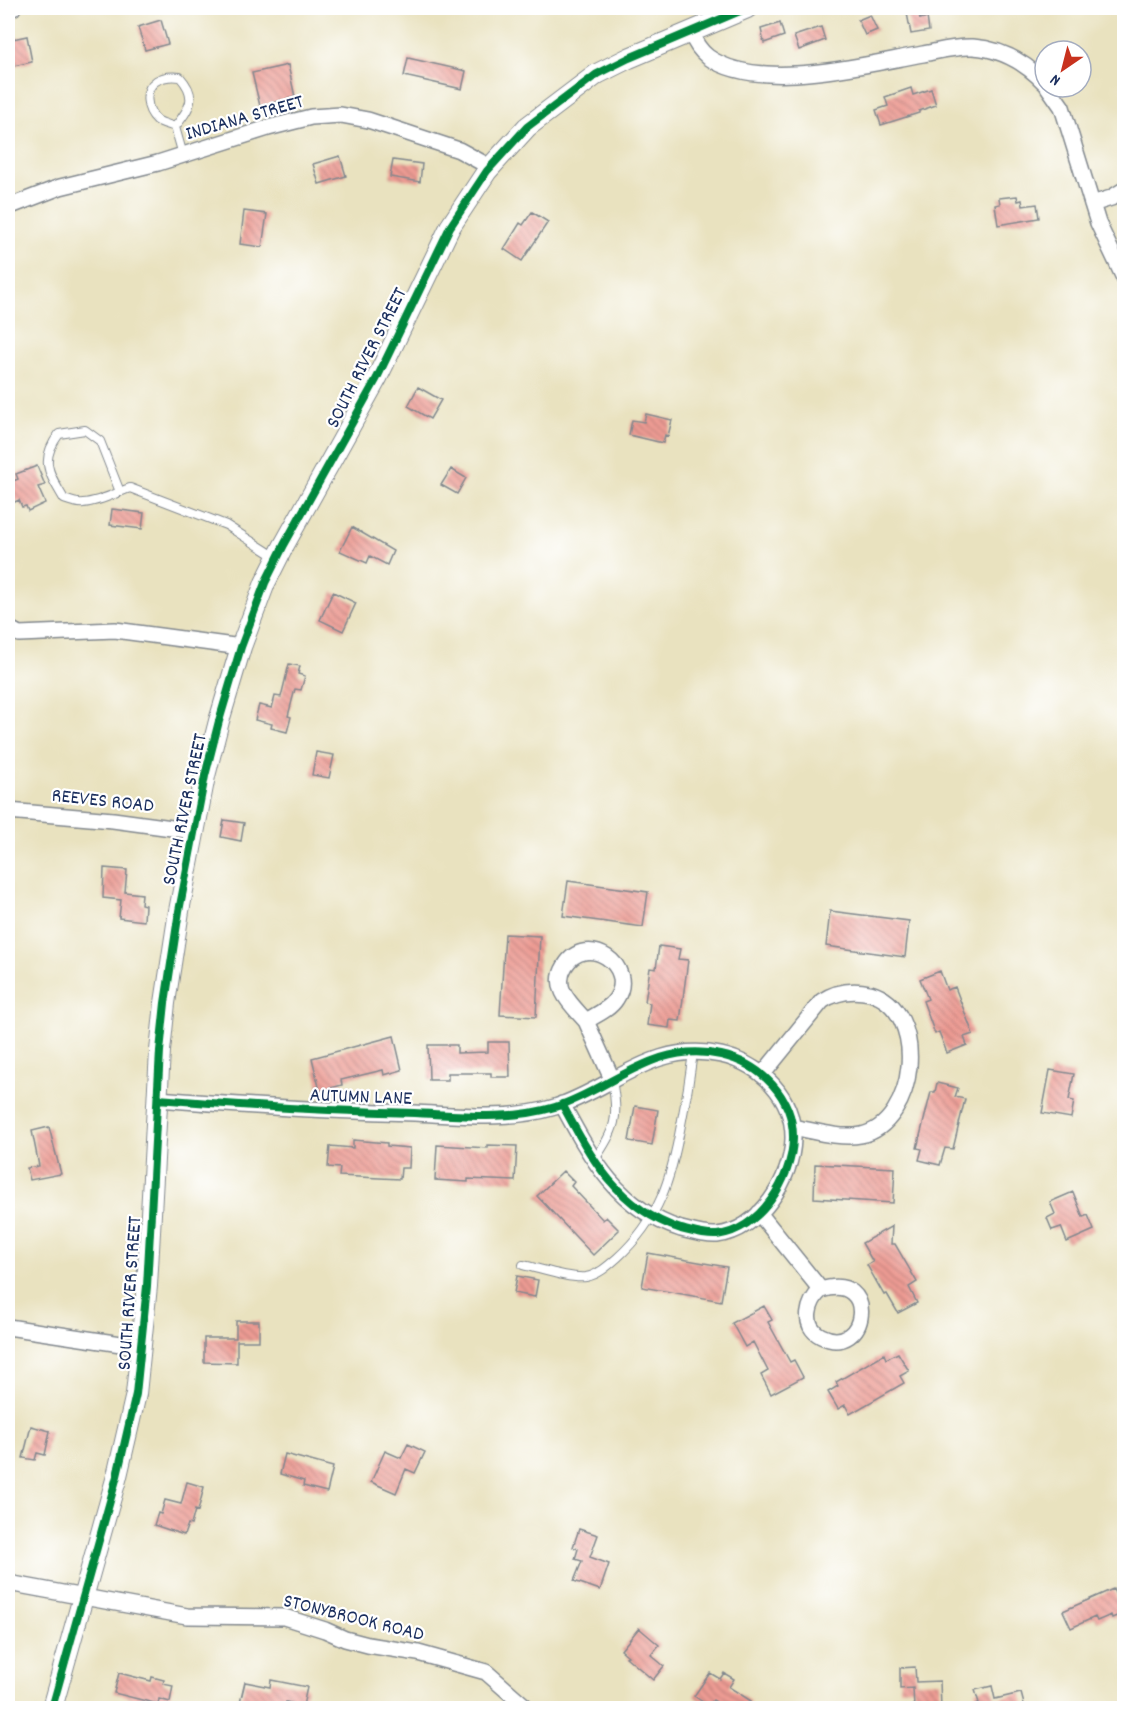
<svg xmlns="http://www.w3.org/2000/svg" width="1132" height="1716" font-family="Dekko,sans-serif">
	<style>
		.building { fill: url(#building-back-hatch) }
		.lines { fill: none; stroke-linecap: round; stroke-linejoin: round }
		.service-casing { stroke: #82888e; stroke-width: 10 }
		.minor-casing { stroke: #82888e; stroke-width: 18 }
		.tertiary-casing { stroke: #82888e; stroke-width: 22 }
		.service { stroke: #fff; stroke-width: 8 }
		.minor { stroke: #fff; stroke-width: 15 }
		.tertiary { stroke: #fff; stroke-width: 20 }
		.cycleway-casing { stroke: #fff; stroke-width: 11 }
		.cycleway { stroke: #00873e; stroke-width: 8 }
		.labels { text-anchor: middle; stroke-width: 4.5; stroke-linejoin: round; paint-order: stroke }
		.street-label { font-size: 20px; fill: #1b2f5e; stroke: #fff }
	</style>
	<defs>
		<pattern id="building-back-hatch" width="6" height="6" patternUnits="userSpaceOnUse" patternTransform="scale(1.5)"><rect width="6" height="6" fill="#ed9b93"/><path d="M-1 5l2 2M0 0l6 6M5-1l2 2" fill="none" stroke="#bf7f7b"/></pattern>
	</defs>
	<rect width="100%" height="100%" fill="#fff"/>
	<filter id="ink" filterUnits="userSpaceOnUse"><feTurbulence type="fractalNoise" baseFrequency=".0167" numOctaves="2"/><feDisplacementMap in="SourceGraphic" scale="12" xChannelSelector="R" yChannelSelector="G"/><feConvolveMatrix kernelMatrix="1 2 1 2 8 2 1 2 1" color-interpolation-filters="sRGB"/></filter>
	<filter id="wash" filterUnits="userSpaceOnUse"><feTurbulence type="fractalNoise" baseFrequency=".008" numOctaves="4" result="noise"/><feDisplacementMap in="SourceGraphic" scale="24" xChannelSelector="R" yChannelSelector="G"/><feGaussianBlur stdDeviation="1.35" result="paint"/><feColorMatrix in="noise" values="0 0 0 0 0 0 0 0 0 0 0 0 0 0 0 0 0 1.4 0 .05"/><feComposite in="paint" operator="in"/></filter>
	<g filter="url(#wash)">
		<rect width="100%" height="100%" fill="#e9e2bf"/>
		<g id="blocks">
			<path class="building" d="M906,8h12l2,11 7,-2 2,14 -18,3z
				M870,15l7,15 -12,5 -7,-15z
				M161,20l7,24 -23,6 -7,-23z
				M780,23l4,13 -20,7 -3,-14z
				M821,27l4,13 -26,10 -5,-14z
				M27,36l5,26 -19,4 -5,-26z
				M408,58l58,13 -4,18 -58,-13z
				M288,65l7,32 -35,9 -8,-33z
				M911,88l2,7 18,-6 5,16 -17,6v2l-38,12 -5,-15 12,-4 -3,-9z
				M340,156l6,20 -27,8 -6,-20z
				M393,160l29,4 -2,18 -30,-5z
				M1017,196l1,5 4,-1 1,6 14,-2 2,14 -41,7 -3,-20 5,-1 -1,-6z
				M244,211l23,3 -5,33 -22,-3z
				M532,212l16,10 -26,39 -18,-12 16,-26 3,2z
				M418,387l23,13 -11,19 -22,-13z
				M646,414l26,6 -4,16 -3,-1 -2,8 -34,-8 3,-15 12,2z
				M37,466l8,19 -7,2 7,16 -17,8 -2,-5 -4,1 -3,-7 -11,5v-22l10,-4 -2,-5z
				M451,469l15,9 -9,16 -16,-9z
				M112,509l32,4 -2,16 -32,-4z
				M352,527l41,24 -6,14 -17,-9 -3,7 -27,-12z
				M333,592l23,11 -13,28 -23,-11z
				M289,664l11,2 -2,8 7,2 -4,14 -6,-1 -7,27 3,1 -4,15 -16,-4 1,-4 -17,-4 4,-15 13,3 3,-12 6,1z
				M316,752l18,3 -5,23 -17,-3z
				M224,820l20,3 -3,18 -20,-4z
				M104,868l23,2 -2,22 17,2 -1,10 4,1 -1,16 -25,-3 2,-18 -18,-2z
				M568,881l80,11 -5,35 -80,-11z
				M830,911l79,10 -4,36 -79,-11z
				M505,934l35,2 -4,81 -36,-2z
				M659,946l21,3 -2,10 10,1 -8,61 -10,-1 -1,8 -22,-3 3,-22 -5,-1 5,-34 6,1z
				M940,971l7,19 8,-3 18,47 -9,3 3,8 -20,8 -8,-21 -4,2 -12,-33 5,-2 -8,-20z
				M394,1036l8,34 -18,5 -1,-5 -42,10 1,5 -22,6 -8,-33z
				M488,1042h21l1,35h-19v-4h-43v7h-19l-1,-35h29v8l31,-1z
				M1050,1070l24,4 -5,26 5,1 -3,17 -29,-5z
				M937,1083l21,5 -3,9 10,2 -12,50 -8,-1 -5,17 -21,-5 3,-11 -5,-1 14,-56h4z
				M635,1106l23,4 -6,35 -23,-4z
				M49,1127l12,47 -31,6 -3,-12 12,-2 -7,-35z
				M353,1140l34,3v3l23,2 -1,20h-8l-1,11 -61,-3 1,-8 -12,-1 2,-21 23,2z
				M437,1145l51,3v-3l29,1 -2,35 -47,-2v3l-33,-2z
				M815,1164l80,4 -2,35 -79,-5z
				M563,1171l11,11 -3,4 32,34 3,-3 13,13 -26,25 -56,-59z
				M1073,1192l10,25 5,-2 6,15 -27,12 -6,-15 -9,3 -5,-12 8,-4 -5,-12z
				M892,1226l-1,18h4l22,38 -8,5 8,16 -19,10 -11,-19 -3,1 -17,-30 6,-3 -11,-19z
				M648,1253l79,14 -6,34 -79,-14z
				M517,1276l21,4 -3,17 -21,-4z
				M764,1306l8,14 -4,2 22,40 4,-2 9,17 -32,17 -10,-19 7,-4 -15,-29 -8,5 -13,-24z
				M236,1321h23v20h-22v22l-33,-1v-24h32z
				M898,1353l11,18 -9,5 4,7 -54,31 -5,-9 -7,4 -10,-17 10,-6 -2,-4 48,-28 2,5z
				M31,1426l19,5 -5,24 -8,-2 -2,7 -12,-2z
				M408,1444l17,8 -10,21 -9,-4 -10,24 -25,-11 14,-31 16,7z
				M285,1454l48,13 -6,25 -24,-6 1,-5 -24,-7z
				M187,1482l17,5 -6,24 -3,-1 -4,15 -3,-1 -4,11 -30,-10 4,-12 3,1 4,-14 16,4z
				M579,1529l19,6 -8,22 19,7 -9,26 -26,-9 8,-20 -7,-2 3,-10 -5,-2z
				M1113,1589l11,24 -12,5 -1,-3 -14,6 -2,-4 -24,11 -8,-17z
				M639,1628l20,17 -8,10 13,11 -11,14 -27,-23 2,-1 -7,-6z
				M915,1667l1,15 24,-1 1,27h-27l-1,-20 -13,1v-21z
				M119,1673l32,8 1,-4 12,3 -1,4 10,2 -3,16 -11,-3 -1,5 -44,-11z
				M710,1673l10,6 4,-6 10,6 -5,8 22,14 -5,7h-20l-13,-8 -4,6 -15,-10z
				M271,1680l36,7 -4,19 -17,-4 -1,6h-31l1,-2 -15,-3 5,-21 25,5z
				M992,1686l3,13 26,-6 4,15h-48l-1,-4 3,-1 -4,-13z"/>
		</g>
	</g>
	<g filter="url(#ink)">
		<use href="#blocks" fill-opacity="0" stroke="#82888e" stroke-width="1.5"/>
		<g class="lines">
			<g class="service-casing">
				<path id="service" d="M175,127c-5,-2 -14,-4 -18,-7 -11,-10 -14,-30 -1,-39 8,-5 16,-5 24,-4 18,20 10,31 -5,50l8,28
					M120,492l-20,-51 -15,-11 -26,4c-20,27 -10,39 5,65 6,2 13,5 19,4 16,-1 33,-10 47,-15l96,37 50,32
					M594,1161c22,-34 25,-41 18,-81
					M523,1265c18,4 46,14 63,12 12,-2 22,-11 31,-19 43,-39 54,-79 64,-133 5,-24 9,-48 12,-72"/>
			</g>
			<g class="minor-casing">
				<path id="minor" d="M8,8h5
					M690,31c4,10 9,19 18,26 51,36 158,7 215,-3 16,-3 33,-8 50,-7 28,2 53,16 72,36
					M1048,87l14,20 36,116 26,55
					M1092,204l19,-6 13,-8
					M8,207l52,-20 98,-24 110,-35 43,-11 30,-2 27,5 91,30 31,17
					M8,628l11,6 96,-4 126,17
					M8,811l105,9 81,11
					M586,1021c-14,-16 -35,-33 -21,-55 21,-35 73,0 51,33 -6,10 -20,16 -30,22l26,58
					M762,1075l60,-74c15,-10 30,-12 48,-8 60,17 47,131 -9,142 -21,4 -47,-4 -68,-8
					M158,1099c85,7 170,12 256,14 46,2 96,8 141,-6 57,-18 99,-67 166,-52 40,9 73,42 72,84 -1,40 -33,91 -76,96 -11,1 -24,-3 -36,-6 -63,-20 -90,-71 -119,-125
					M759,1213l62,77c-13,12 -20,36 0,46 47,23 58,-65 0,-46
					M8,1327l133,20
					M8,1583l179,33 97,1 41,13 20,9 23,6 50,8 68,19 41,36"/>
			</g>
			<g class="tertiary-casing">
				<path id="tertiary" d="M52,1708l65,-232 19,-82 11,-108 13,-235 5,-48 14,-92 26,-135 14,-55 22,-74 24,-64 19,-38 93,-167 73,-151 37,-56 40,-44 70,-53 32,-16 118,-50"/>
			</g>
			<use href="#service" class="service"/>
			<use href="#minor" class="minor"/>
			<use href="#tertiary" class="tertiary"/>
			<g class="cycleway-casing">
				<path id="cycleway" d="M158,1099c85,7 170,12 256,14 46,2 96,8 141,-6 57,-18 99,-67 166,-52 40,9 73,42 72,84 -1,40 -33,91 -76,96 -11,1 -24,-3 -36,-6 -63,-20 -90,-71 -119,-125
					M52,1708l65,-232 19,-82 11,-108 13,-235 5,-48 14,-92 26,-135 14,-55 22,-74 24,-64 19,-38 93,-167 73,-151 37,-56 40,-44 70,-53 32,-16 118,-50"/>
			</g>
			<use href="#cycleway" class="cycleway"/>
		</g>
	</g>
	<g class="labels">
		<g class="street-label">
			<text transform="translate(244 116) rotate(-16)" y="7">INDIANA STREET</text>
			<text transform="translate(365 357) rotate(-63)" y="7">SOUTH RIVER STREET</text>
			<text transform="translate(103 799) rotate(6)" y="7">REEVES ROAD</text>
			<text transform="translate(183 809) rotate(-78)" y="7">SOUTH RIVER STREET</text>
			<text transform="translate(361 1095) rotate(2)" y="7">AUTUMN LANE</text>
			<text transform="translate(128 1293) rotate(-86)" y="7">SOUTH RIVER STREET</text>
			<text transform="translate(354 1616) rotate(14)" y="7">STONYBROOK ROAD</text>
		</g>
	</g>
	<rect width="1132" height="1716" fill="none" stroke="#fff" stroke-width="30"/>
	<g transform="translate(1063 69) rotate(215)"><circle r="28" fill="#ffffff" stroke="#a4acbf" stroke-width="1.5"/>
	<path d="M0-4.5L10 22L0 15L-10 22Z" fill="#c8321e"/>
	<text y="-9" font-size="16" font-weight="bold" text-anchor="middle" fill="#1b2f5e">N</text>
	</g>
</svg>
